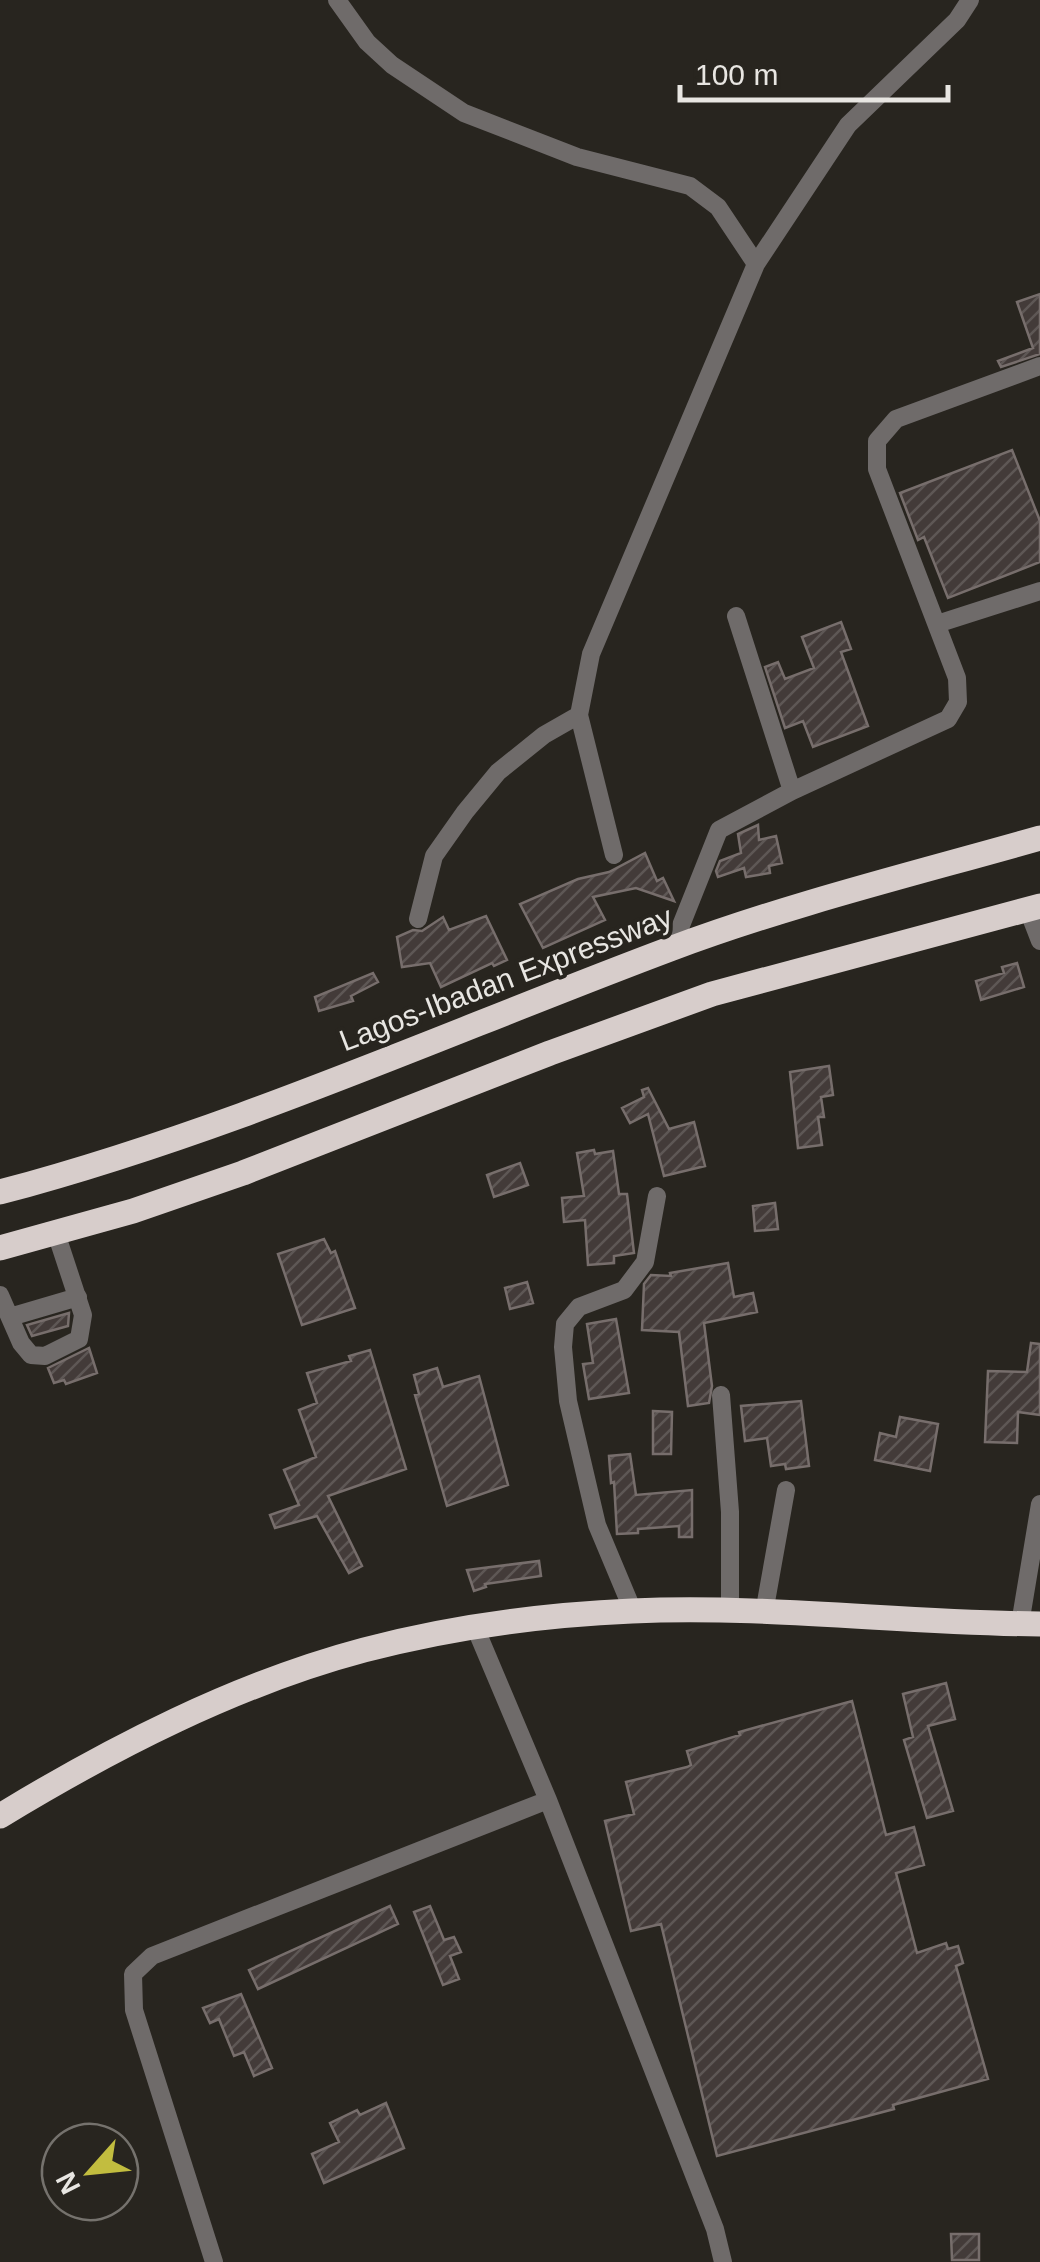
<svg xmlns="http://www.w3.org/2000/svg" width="1040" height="2262" font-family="Helvetica,sans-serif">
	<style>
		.building { fill: url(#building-hatch); stroke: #776e6c; stroke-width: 2.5 }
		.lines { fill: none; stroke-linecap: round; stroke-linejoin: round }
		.minor { stroke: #6f6b6a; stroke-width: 18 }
		.highway { stroke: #d7cdcb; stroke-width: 25 }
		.labels { text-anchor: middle; stroke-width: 8; stroke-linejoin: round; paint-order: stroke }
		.street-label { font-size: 30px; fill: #e8e6e2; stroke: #28251f }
	</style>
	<defs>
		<pattern id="building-hatch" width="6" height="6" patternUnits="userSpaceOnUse" patternTransform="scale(2.5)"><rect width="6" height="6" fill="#433b39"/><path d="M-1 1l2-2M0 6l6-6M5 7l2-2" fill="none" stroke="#5e5755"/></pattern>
	</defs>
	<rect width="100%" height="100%" fill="#28251f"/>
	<path class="building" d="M1040,294v60l-39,13 -3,-6 35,-13 -16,-46z
		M1012,450l28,71v41l-92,36 -24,-61 -6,3 -18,-47z
		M841,622l10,27 -10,3 27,74 -55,21 -10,-26 -18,7 -20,-61 13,-5 7,17 29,-11 -12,-31z
		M758,825l1,15 17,-4 6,27 -13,3 1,7 -24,4 -2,-9 -26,9 -2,-6 4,-10 21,-8 -3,-19z
		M645,853l12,28 6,-3 11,23 -38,-13 -43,9 12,23 -62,28 -23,-44 58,-25 31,-7z
		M486,916l21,44 -13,6 -2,-3 -51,24 -11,-24 -28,4 -5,-30 16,-7 9,1 21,-14 6,13z
		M1017,963l7,24 -43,13 -5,-19 28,-8 -2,-6z
		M373,973l5,9 -27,14 2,5 -34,10 -4,-14z
		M829,1066l4,29 -12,2 3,20h-6l4,28 -24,3 -8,-76z
		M648,1088l21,41 25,-7 11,44 -41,10 -16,-62 -18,9 -8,-15 22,-11 -2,-7z
		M594,1150l1,4 18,-3 6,43h8l7,59 -20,3v7l-26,2 -3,-45 -21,2 -2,-24 22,-2 -7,-43z
		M520,1163l8,22 -34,12 -7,-22z
		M775,1203l3,26 -23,2 -2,-25z
		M324,1239l7,14 4,-2 20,57 -53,17 -24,-71z
		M728,1263l6,34 19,-4 4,19 -53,11 8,63 -3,17 -21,3 -9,-74 -37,-2 2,-46 7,-9 20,1 -1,-3z
		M527,1282l6,21 -23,6 -5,-21z
		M69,1313l-1,13 -36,10 -5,-11z
		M616,1319l13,74 -40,6 -6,-35 10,-1 -6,-39z
		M1031,1343l9,1v71l-22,-3 -1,31 -32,-1 3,-71 39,1z
		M89,1348l8,25 -31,11 -2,-4 -10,3 -6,-15z
		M370,1350l36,119 -78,27 34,70 -13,7 -32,-57 -42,12 -5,-13 29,-10 -15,-35 32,-13 -17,-47 18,-7 -10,-30 44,-12 -2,-5z
		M437,1368l6,19 36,-11 29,109 -61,21 -32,-111 4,-1 -5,-19z
		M801,1401l8,65 -23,3 -1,-5 -14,2 -4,-28 -22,3 -4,-35z
		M653,1411l19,1 -1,42h-18z
		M900,1417l38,7 -8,47 -55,-11 5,-27 16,4z
		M630,1454l6,41 56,-5v47h-13v-11l-41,3v4l-21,1 -3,-52 -3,1 -2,-27z
		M539,1561l2,15 -56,8 1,3 -12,4 -7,-21z
		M946,1683l9,36 -27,7 25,85 -26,7 -23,-78 9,-3 -10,-43z
		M852,1701l34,134 28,-8 10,38 -28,8 21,80 29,-10 2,6 10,-3 5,17 -7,3 32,113 -95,26 1,4 -177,47 -56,-232 -30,7 -26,-110 29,-7 -8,-32 61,-15 4,-2 -4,-14 53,-16 -1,-3z
		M390,1906l8,18 -140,65 -9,-19z
		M430,1906l14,34 10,-3 7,15 -11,4 9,23 -16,6 -29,-73z
		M241,1994l31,74 -18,8 -10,-24 -10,4 -15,-37 -9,4 -7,-15z
		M386,2103l18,45 -80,35 -12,-29 27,-12 -9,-19 27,-13 3,5z
		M951,2234h28v26h-27z"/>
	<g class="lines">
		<path class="minor" d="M337,0l30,42 25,23 72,48 113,44 113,29 28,21 38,57
			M736,616l56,175
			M937,624l103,-33
			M614,855l-35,-140 12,-61 165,-390 92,-139 109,-105 13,-20
			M1028,910l12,31
			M418,919l16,-63 31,-44 33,-40 46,-37 35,-20
			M672,948l47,-118 73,-39 156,-72 10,-17 -1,-24 -80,-209v-28l19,-22 144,-53
			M0,1295l21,48 10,12 14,1 34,-17 4,-24 -27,-82
			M10,1317l68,-20
			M721,1395l9,117v99
			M633,1611l-36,-86 -29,-124 -5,-54 2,-23 14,-17 45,-17 21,-28 12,-66
			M764,1613l22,-123
			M1020,1624l20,-120
			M475,1627l73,173 167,429 8,33
			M214,2262l-80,-252 -1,-36 19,-18 396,-156"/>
		<path class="highway" d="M0,1192c231,-61 446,-159 670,-243 120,-45 247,-76 370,-111
			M0,1248l133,-37 110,-38 307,-120 162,-59 328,-88
			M0,1816c112,-68 236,-132 364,-166 87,-23 178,-35 268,-39 136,-6 272,12 408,13"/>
	</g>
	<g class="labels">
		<g class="street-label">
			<text transform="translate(506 979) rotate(-21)" y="10">Lagos-Ibadan Expressway</text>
		</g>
	</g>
	<g transform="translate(90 2172) rotate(243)"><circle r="48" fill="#28251f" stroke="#75726d" stroke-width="2.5"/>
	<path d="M0-8L18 38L0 25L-18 38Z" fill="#c2bd3f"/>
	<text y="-15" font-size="28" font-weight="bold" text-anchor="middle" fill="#e8e6e2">N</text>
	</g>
	<path d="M680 85v15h268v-15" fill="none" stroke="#e8e6e2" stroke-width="5"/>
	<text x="695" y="85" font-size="30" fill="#e8e6e2" stroke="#28251f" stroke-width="8" paint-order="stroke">100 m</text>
</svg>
